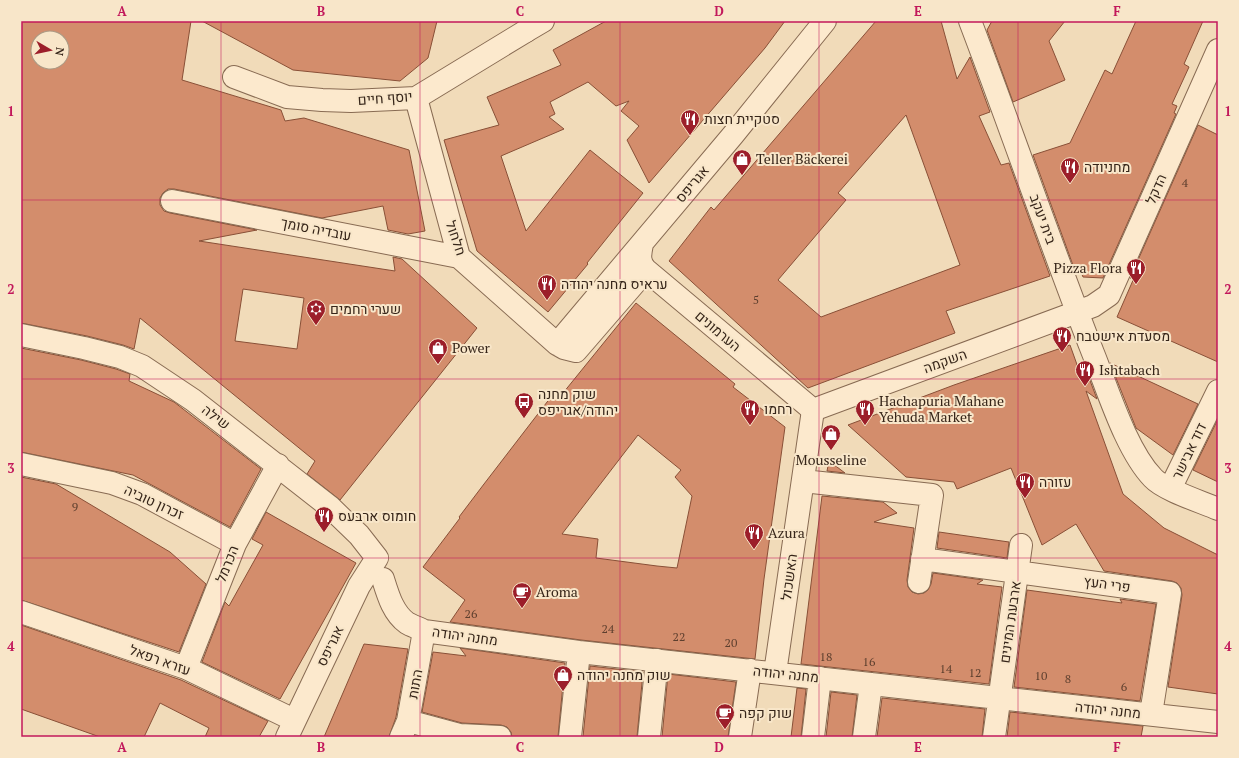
<svg xmlns="http://www.w3.org/2000/svg" width="1239" height="758" font-family="'PT Serif',Heebo,serif">
	<style>
		.building { fill: #d38d6c; stroke: #895037; fill-rule: evenodd }
		.lines { fill: none; stroke-linecap: round; stroke-linejoin: round }
		.pedestrian-casing { stroke: #886b53; stroke-width: 24 }
		.minor-casing { stroke: #886b53; stroke-width: 24 }
		.pedestrian { stroke: #fce9cd; stroke-width: 22 }
		.minor { stroke: #fce9cd; stroke-width: 22 }
		.grid { fill: none; stroke: #c2185b; stroke-width: 1; stroke-opacity: 0.55 }
		.labels { text-anchor: middle; stroke-width: 4; stroke-linejoin: round; paint-order: stroke }
		.number-label { font-size: 12px; fill: #5d3f2e }
		.street-label { font-size: 14px; fill: #362519; stroke: #f8e6c9 }
		.poi-label { font-size: 14px; fill: #362519; stroke: #f8e6c9; text-anchor: start }
		.neatline { fill: none; stroke: #c2185b; stroke-width: 1.5 }
		.grid-label { font-size: 13px; text-anchor: middle; font-weight: bold; fill: #c2185b }
	</style>
	<rect width="100%" height="100%" fill="#f1dbb9"/>
	<path class="building" d="M21,21h170l-9,59 99,30 4,11 19,-3 105,32 16,81 -17,3 -20,-4 -5,-24 -61,12 -148,-29h-6l-5,4 -3,5v7l4,6 6,2 87,17 -58,11 196,30 -2,-14 9,2 75,69 -137,172 -33,-26 8,-13 -175,-143 -6,31 -11,-4 -36,-9 -66,-13zM38,38h24v24h-24zM243,289l61,9 -7,51 -62,-8z
		M202,21h235l-9,37 -28,23 -107,-11z
		M606,21h179l-20,27 -116,135 -22,-43 12,-14 -18,-15 8,-10 -13,5 -28,-24 -38,20 5,12 -6,3 15,12 -63,27 25,75 64,-81 53,43 -56,70 1,1 -40,48 -71,-61 -33,-111 55,-15 -12,-28 74,-32 -8,-15z
		M876,21h65l16,58 13,-22 20,55 -11,4 22,49 8,-2 41,113 -104,35 9,22 -147,55 -139,-127 42,-54 3,3zM906,115l54,150 -139,52 -43,-37 68,-80 -8,-7z
		M992,21h73l-16,20 16,39 -52,22 -26,-72z
		M1136,21h67l-19,43 5,3 -17,37 5,2 -3,7 2,1 -73,164 -20,-1 -4,-10 -5,1 -41,-113 37,-12 35,-73 7,4z
		M1198,125l20,10v227l-101,-45 17,-39h-4z
		M636,303l99,81 -2,3 52,40 -21,152 -9,80 -174,-19 -131,-18 15,-22 -42,-33 37,-49 -1,-1 25,-33 70,-91 5,5zM638,435l43,35 -6,7 17,19 -15,72 -20,-2 -61,-8 2,-19 -36,-5z
		M1070,345l15,42 4,-9 8,21 -11,-8 37,103 41,34 54,27v139l-50,-7 14,-92 -1,-7 -4,-5 -5,-2 -68,-10 -28,-47 -34,21 -31,-77 -54,21 -3,-7 -48,-5 -58,-52 106,-40z
		M21,348l60,12 35,9 14,5 -1,7 45,21 87,67 -31,58 -97,-52 -112,-23z
		M1110,363l88,41 -25,51 -37,-27z
		M1218,419v63l-25,-12z
		M829,461l16,12 -18,-2z
		M21,477l35,7 114,68 36,32 -27,68 -158,-52z
		M822,496l61,6 14,11 -23,9 40,6 -7,52 1,7 4,5 6,2 6,-1 4,-3 3,-6 2,-11 50,7 -6,4 25,3 -13,97 -188,-20z
		M266,512l90,51 -76,136 -78,-37 23,-60 4,4 34,-61 -11,-6z
		M939,532l70,10 -2,16 -70,-10z
		M1027,590l95,13 -2,-4 36,5 -16,97 -126,-14z
		M21,625l160,55 87,41 -9,16h-54l4,-9 -49,-25 -16,34h-44l-79,-28z
		M364,644l44,5 -12,68 -7,20h-65z
		M460,648l105,15 -7,74h-46l-1,-5 -4,-5 -6,-2 -39,-2 -40,-11 11,-60 33,4z
		M590,666l53,6 -6,65h-54z
		M668,674l68,8 -8,55h-66z
		M797,688l9,1 -5,48h-10z
		M831,692l26,3 -5,42h-26z
		M882,698l103,11 -3,28h-105z
		M1010,712l133,14 -2,11h-134z"/>
	<g class="lines">
		<g class="pedestrian-casing">
			<path id="pedestrian" d="M526,31l17,-10
				M803,481l129,14 -13,87
				M922,559l248,34 -19,121
				M383,579c5,16 10,34 24,44 5,3 12,5 17,8l155,21 639,70
				M775,673l38,-263
				M408,721l52,14 40,2
				M401,737l7,-16 16,-90
				M570,737l9,-85
				M649,737l8,-77
				M740,737l10,-67
				M813,737l7,-59
				M864,737l7,-53
				M994,737l27,-192"/>
		</g>
		<g class="minor-casing">
			<path id="minor" d="M970,21c42,110 80,222 123,332 15,37 33,97 60,125 11,12 49,24 65,31
				M234,77l53,20 35,3 29,1 65,-3 110,-67
				M416,98l43,159 98,87 7,4 12,3 70,-81
				M172,201l287,56
				M642,244c-2,10 -4,18 4,26l167,140 264,-98 16,-6 16,-11 109,-245
				M21,335l63,13 36,9 22,9 51,34 137,107 29,28 18,23 -18,28 -72,151
				M557,344l176,-209 92,-114
				M21,464l91,19 30,11 93,50
				M1170,489l48,-98
				M21,612l165,56 108,52
				M186,668l49,-124 43,-79"/>
		</g>
		<use href="#pedestrian" class="pedestrian"/>
		<use href="#minor" class="minor"/>
	</g>
	<path class="grid" d="M221,21v716M420,21v716M620,21v716M819,21v716M1018,21v716M21,200h1197M21,379h1197M21,558h1197"/>
	<defs>
		<g id="restaurant-pin" transform="scale(1)"><path d="M0 17L-7.5 6A9.5 9.5 0 1 1 7.5 6Z" fill="#9c1e2a" stroke="#f8e6c9"/><path d="M-5-6h1v4h1v-4h1v4h1v-4h1v5L-1.5 .5V6h-2V.5L-5-1ZM5-6V6H3V1.5H1.5Q1.5-4 5-6Z" fill="#fff"/></g>
		<g id="shop-pin" transform="scale(1)"><path d="M0 17L-7.5 6A9.5 9.5 0 1 1 7.5 6Z" fill="#9c1e2a" stroke="#f8e6c9"/><path d="M-5-2.5h2.3a2.7 3.5 0 0 1 5.4 0H5L5.5 6h-11ZM-1.5-2.5h3a1.5 2.3 0 0 0-3 0Z" fill="#fff"/></g>
		<g id="synagogue-pin" transform="scale(1)"><path d="M0 17L-7.5 6A9.5 9.5 0 1 1 7.5 6Z" fill="#9c1e2a" stroke="#f8e6c9"/><path d="M0-6.5L5.6 3.2H-5.6ZM0 6.5L5.6-3.2H-5.6Z" fill="#fff"/></g>
		<g id="bus-pin" transform="scale(1)"><path d="M0 17L-7.5 6A9.5 9.5 0 1 1 7.5 6Z" fill="#9c1e2a" stroke="#f8e6c9"/><path d="M-5-6H5V4H4V6H2V4H-2V6H-4V4H-5ZM-3.5-4V0h7V-4ZM-3.5 1.2v1.5H-2V1.2ZM2 1.2v1.5H3.5V1.2Z" fill="#fff"/></g>
		<g id="cafe-pin" transform="scale(1)"><path d="M0 17L-7.5 6A9.5 9.5 0 1 1 7.5 6Z" fill="#9c1e2a" stroke="#f8e6c9"/><path d="M-5.5-4.5H6V0H3Q3 3.5 0 3.5H-2.5Q-5.5 3.5-5.5 0ZM3-3.2v2h1.7v-2ZM-6 4.5H4V6H-6Z" fill="#fff"/></g>
	</defs>
	<g fill-rule="evenodd">
		<use href="#restaurant-pin" x="690" y="119"/>
		<use href="#shop-pin" x="742" y="159"/>
		<use href="#restaurant-pin" x="1070" y="167"/>
		<use href="#restaurant-pin" x="1136" y="268"/>
		<use href="#restaurant-pin" x="547" y="284"/>
		<use href="#synagogue-pin" x="316" y="309"/>
		<use href="#restaurant-pin" x="1062" y="336"/>
		<use href="#shop-pin" x="438" y="348"/>
		<use href="#restaurant-pin" x="1085" y="370"/>
		<use href="#bus-pin" x="524" y="402"/>
		<use href="#restaurant-pin" x="750" y="409"/>
		<use href="#restaurant-pin" x="865" y="409"/>
		<use href="#shop-pin" x="831" y="434"/>
		<use href="#restaurant-pin" x="1025" y="482"/>
		<use href="#restaurant-pin" x="324" y="516"/>
		<use href="#restaurant-pin" x="754" y="533"/>
		<use href="#cafe-pin" x="522" y="592"/>
		<use href="#shop-pin" x="563" y="675"/>
		<use href="#cafe-pin" x="725" y="713"/>
	</g>
	<g class="labels">
		<g class="number-label">
			<text x="1185" y="187">4</text>
			<text x="756" y="304">5</text>
			<text x="75" y="511">9</text>
			<text x="471" y="618">26</text>
			<text x="608" y="633">24</text>
			<text x="679" y="641">22</text>
			<text x="731" y="647">20</text>
			<text x="826" y="661">18</text>
			<text x="869" y="666">16</text>
			<text x="946" y="673">14</text>
			<text x="975" y="677">12</text>
			<text x="1041" y="680">10</text>
			<text x="1068" y="683">8</text>
			<text x="1124" y="691">6</text>
		</g>
		<g class="street-label">
			<text transform="translate(385 98) rotate(-4)" y="5">יוסף חיים</text>
			<text transform="translate(692 184) rotate(-50)" y="5">אגריפס</text>
			<text transform="translate(1156 189) rotate(-66)" y="5">הדקל</text>
			<text transform="translate(1043 219) rotate(70)" y="5">בית יעקב</text>
			<text transform="translate(316 229) rotate(11)" y="5">עובדיה סומך</text>
			<text transform="translate(456 238) rotate(71)" y="5">חלחול</text>
			<text transform="translate(718 331) rotate(40)" y="5">הערמונים</text>
			<text transform="translate(945 361) rotate(-20)" y="5">השקמה</text>
			<text transform="translate(216 417) rotate(37)" y="5">שילה</text>
			<text transform="translate(1189 451) rotate(-64)" y="5">דוד אבישר</text>
			<text transform="translate(154 502) rotate(25)" y="5">זכרון טוביה</text>
			<text transform="translate(227 564) rotate(-68)" y="5">הכרמל</text>
			<text transform="translate(789 577) rotate(-82)" y="5">האשכול</text>
			<text transform="translate(1107 584) rotate(8)" y="5">פרי העץ</text>
			<text transform="translate(1010 622) rotate(-82)" y="5">ארבעת המינים</text>
			<text transform="translate(465 636) rotate(8)" y="5">מחנה יהודה</text>
			<text transform="translate(330 646) rotate(-64)" y="5">אגריפס</text>
			<text transform="translate(160 660) rotate(20)" y="5">עזרא רפאל</text>
			<text transform="translate(786 674) rotate(6)" y="5">מחנה יהודה</text>
			<text transform="translate(415 684) rotate(-80)" y="5">התות</text>
			<text transform="translate(1108 710) rotate(6)" y="5">מחנה יהודה</text>
		</g>
		<g class="poi-label">
			<text x="704" y="124">סטקיית חצות</text>
			<text x="756" y="164">Teller Bäckerei</text>
			<text x="1084" y="172">מחניודה</text>
			<text x="1122" y="273" text-anchor="end">Pizza Flora</text>
			<text x="561" y="289">עראיס מחנה יהודה</text>
			<text x="330" y="314">שערי רחמים</text>
			<text x="1076" y="341">מסעדת אישטבח</text>
			<text x="452" y="353">Power</text>
			<text x="1099" y="375">Ishtabach</text>
			<text x="538" y="399">שוק מחנה<tspan x="538" dy="16">יהודה/אגריפס</tspan></text>
			<text x="879" y="406">Hachapuria Mahane<tspan x="879" dy="16">Yehuda Market</tspan></text>
			<text x="764" y="414">רחמו</text>
			<text x="831" y="465" text-anchor="middle">Mousseline</text>
			<text x="1039" y="487">עזורה</text>
			<text x="338" y="521">חומוס ארבעס</text>
			<text x="768" y="538">Azura</text>
			<text x="536" y="597">Aroma</text>
			<text x="577" y="680">שוק מחנה יהודה</text>
			<text x="739" y="718">שוק קפה</text>
		</g>
	</g>
	<rect width="1239" height="758" fill="none" stroke="#f8e6c9" stroke-width="44"/>
	<g transform="translate(50 50) rotate(99)"><circle r="19" fill="#f8e6c9" stroke="#aa9983"/>
	<path d="M0-3L7 15L0 10L-7 15Z" fill="#9c1e2a"/>
	<text y="-6" font-size="11" font-weight="bold" text-anchor="middle" fill="#362519">N</text>
	</g>
	<rect x="22" y="22" width="1195" height="714" class="neatline"/>
	<g class="grid-label">
		<text x="122" y="16">A</text>
		<text x="321" y="16">B</text>
		<text x="520" y="16">C</text>
		<text x="719" y="16">D</text>
		<text x="918" y="16">E</text>
		<text x="1117" y="16">F</text>
		<text x="11" y="116">1</text>
		<text x="1228" y="116">1</text>
		<text x="11" y="294">2</text>
		<text x="1228" y="294">2</text>
		<text x="11" y="473">3</text>
		<text x="1228" y="473">3</text>
		<text x="11" y="651">4</text>
		<text x="1228" y="651">4</text>
		<text x="122" y="752">A</text>
		<text x="321" y="752">B</text>
		<text x="520" y="752">C</text>
		<text x="719" y="752">D</text>
		<text x="918" y="752">E</text>
		<text x="1117" y="752">F</text>
	</g>
</svg>
